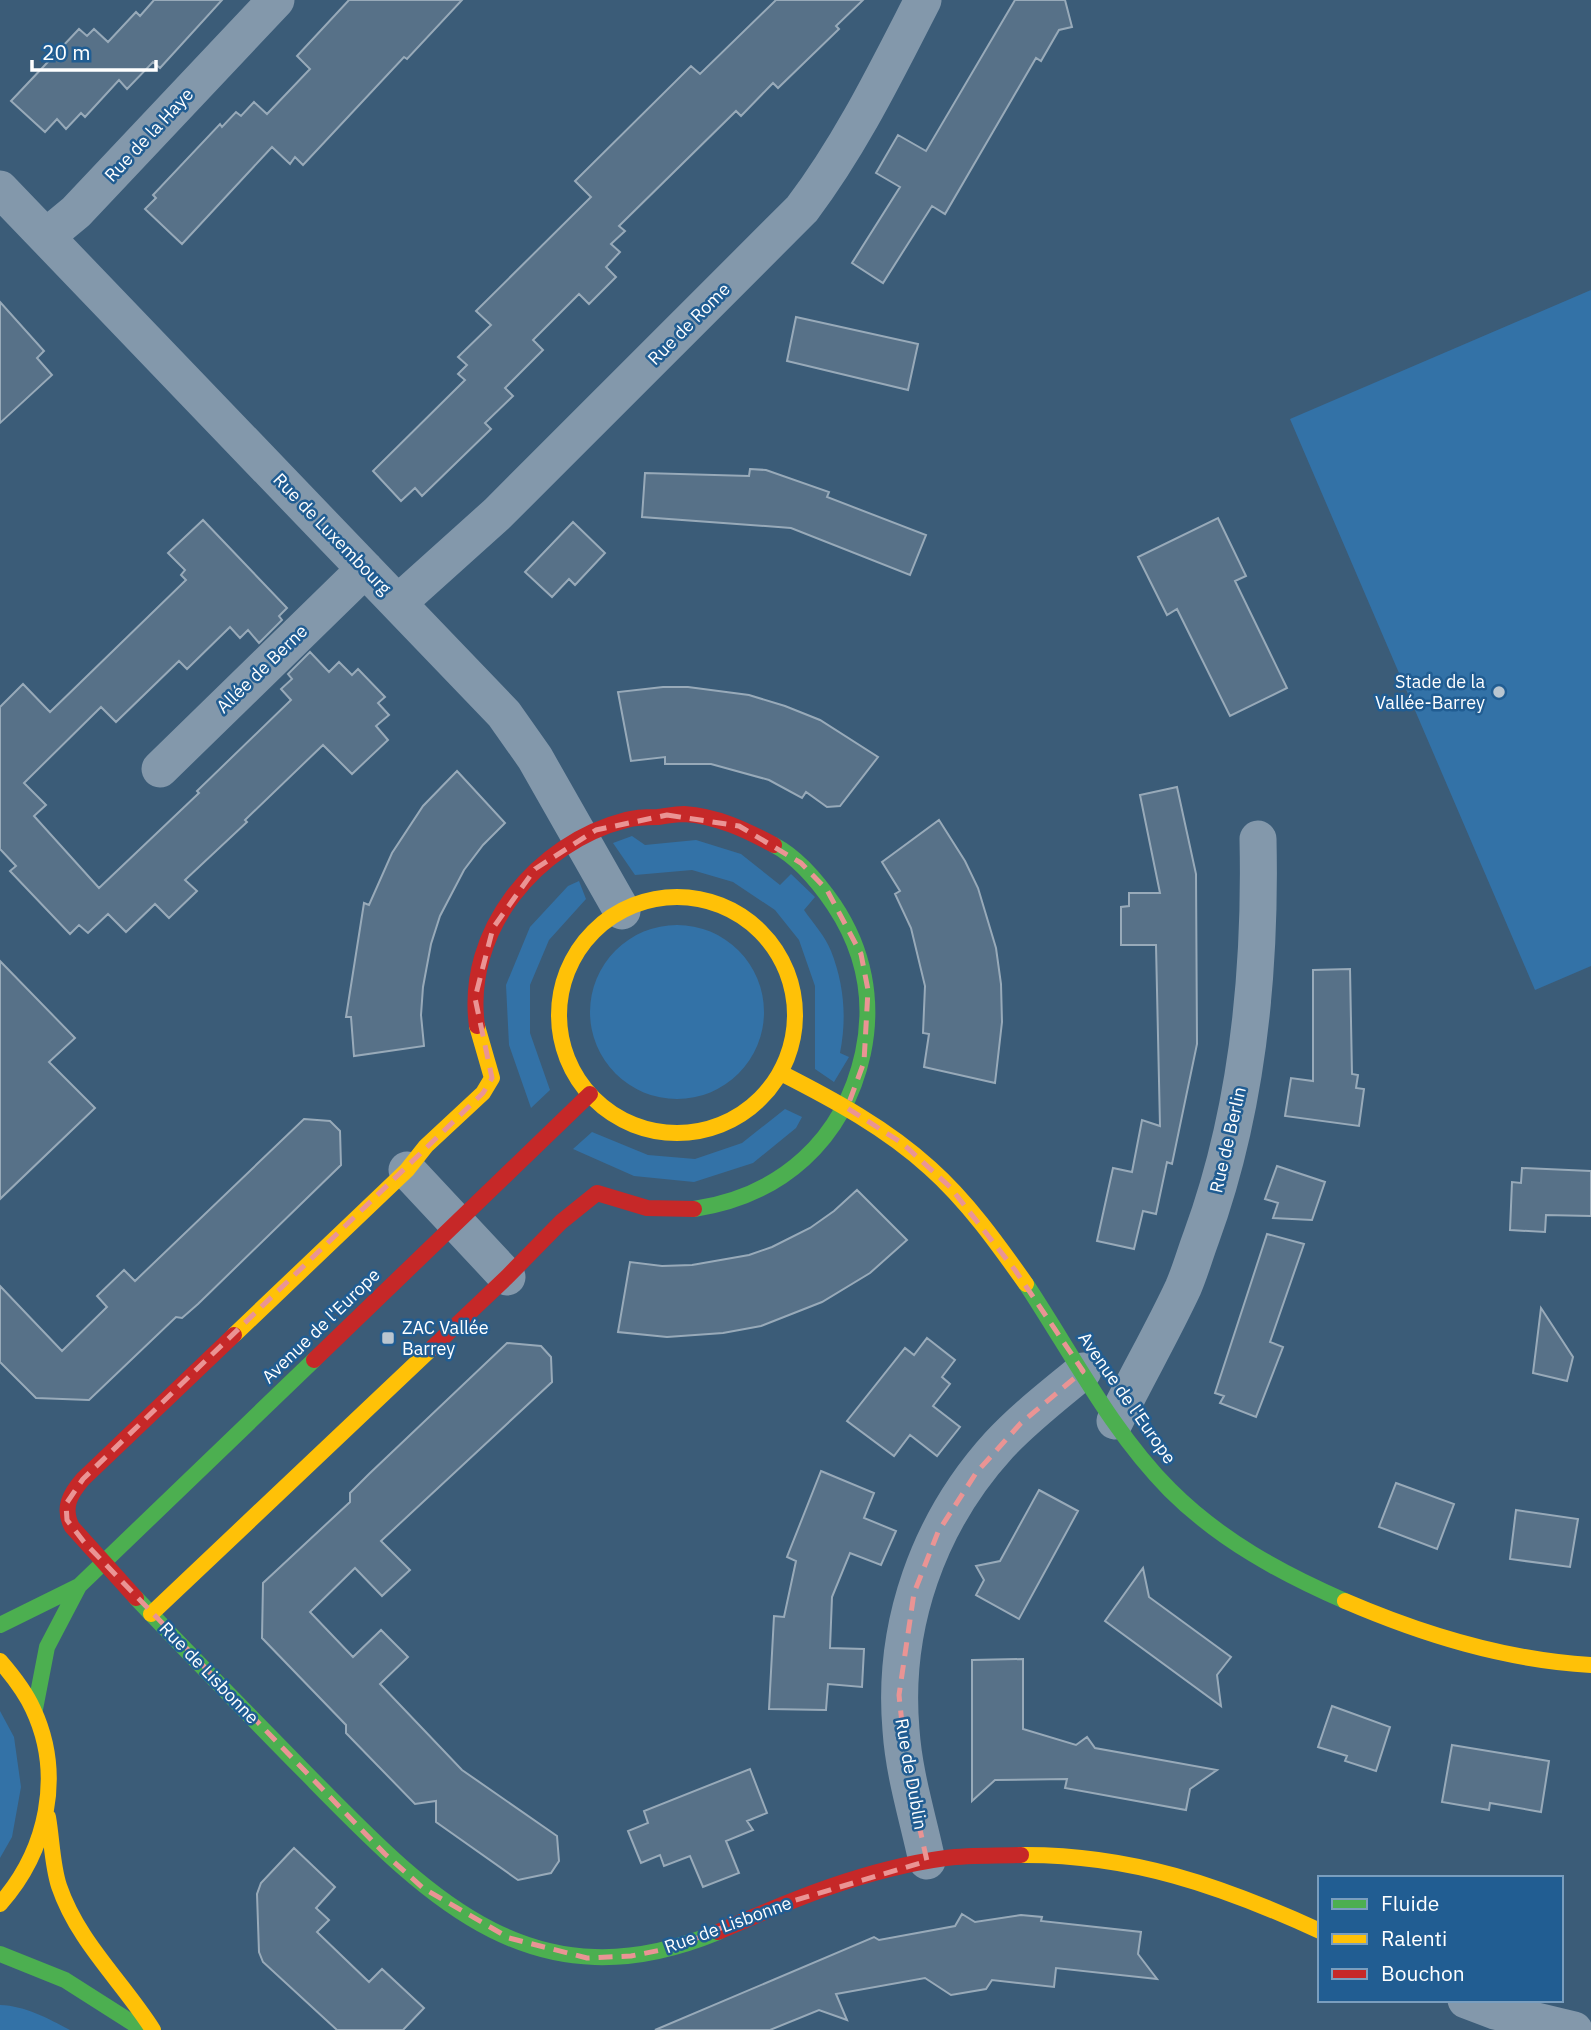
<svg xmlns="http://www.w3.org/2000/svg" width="1591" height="2030" font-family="'IBM Plex Sans',sans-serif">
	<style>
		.green { fill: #3372a7 }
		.building { fill: #577188; stroke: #98aab9; stroke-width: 2 }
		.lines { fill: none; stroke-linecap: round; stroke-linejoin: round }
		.street { stroke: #8398ab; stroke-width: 37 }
		.fast { stroke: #4caf50; stroke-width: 16 }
		.slow { stroke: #ffc107; stroke-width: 16 }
		.jam { stroke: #c62828; stroke-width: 16 }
		.marked { fill: none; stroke: #ea9494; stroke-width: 5; stroke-dasharray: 14 9; stroke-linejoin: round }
		.poi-dot { fill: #bac6d0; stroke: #215d92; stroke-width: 2.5 }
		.labels { text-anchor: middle; stroke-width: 5; stroke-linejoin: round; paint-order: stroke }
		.street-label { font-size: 18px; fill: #fff; stroke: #215d92 }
		.poi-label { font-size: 18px; fill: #fff; stroke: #215d92; text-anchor: end }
	</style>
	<rect width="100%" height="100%" fill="#3b5c78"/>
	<path class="green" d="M1591,290v676l-56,24 -245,-571z
		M632,836l13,9 51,-5 45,14 39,31 11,-11 24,23 -11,13c9,13 21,26 27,41 13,33 16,67 9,102l9,4 -15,25 -19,-13v-83l-16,-46 -24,-30 -42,-28 -41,-12 -57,5 -22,-32z
		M579,881l7,18 -37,41 -19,45v48l20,57 -19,18 -22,-63 -3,-60 24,-58 38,-41z
		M590 1012a87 87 0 1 1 174 0a87 87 0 1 1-174 0Z
		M785,1109l17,8 -6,11 -43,35 -59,19 -60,-6 -61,-27 19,-17 56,23 47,4 47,-16z
		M0,1711l14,26 7,50 -9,50 -12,21z
		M0,2005c26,1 47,13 70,25h-70z"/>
	<path class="building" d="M154,0h68l-62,68 -7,-6 -26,27 -8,-9 -34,37 -4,-4 -15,16 -9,-10 -12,13 -34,-31 68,-72 8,7 7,-7 14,13 28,-30 4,4z
		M349,0h113l-55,59 -3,-2 -101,108 -8,-8 -5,7 -18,-17 -90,97 -37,-35 11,-11 -3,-3 67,-71 2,3 14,-15 5,4 13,-14 13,12 43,-45 -13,-13z
		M776,0h87l-27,26 3,3 -61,59 -5,-5 -32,33 -5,-5 -117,115 6,5 -14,13 9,8 -14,15 10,10 -27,27 -10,-10 -46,46 10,10 -38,38 8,8 -28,27 6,6 -69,67 -7,-8 -14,13 -28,-30 92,-91 -7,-6 9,-9 -9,-8 33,-32 -15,-14 115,-114 -16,-16 116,-115 9,8z
		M1015,0h50l7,27 -13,3 -18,31 -5,-3 -91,156 -13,-8 -49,77 -31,-20 48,-76 -24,-14 22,-38 28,16z
		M0,302l44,49 -7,7 15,17 -52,48z
		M796,317l122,27 -10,46 -121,-29z
		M750,469l16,1 63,22 -2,5 99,38 -16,40 -119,-47 -149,-11 3,-44 104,3z
		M1218,518l28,58 -11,5 52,107 -57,28 -53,-107 -10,6 -29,-58z
		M203,520l84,88 -8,8 3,4 -23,23 -11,-13 -8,8 -10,-11 -43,42 -8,-8 -63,61 -15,-15 -77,76 22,22 -12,11 65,72 100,-95 -2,-2 94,-91 -10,-11 11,-10 -4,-5 22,-22 19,20 10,-10 13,13 6,-6 27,28 -7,6 11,12 -13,11 12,14 -36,34 -29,-29 -78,75 2,2 -62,58 12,11 -28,27 -14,-14 -29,28 -18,-18 -20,19 -9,-8 -9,9 -60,-63 6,-5 -16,-17v-142l23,-23 27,28 136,-132 -5,-5 4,-5 -17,-17z
		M573,522l32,31 -30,32 -6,-6 -17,18 -27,-25z
		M663,687h25l61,8 36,11 35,14 58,37 -38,49 -13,1 -21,-15 -4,6 -33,-18 -58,-16h-46v-7l-34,4 -13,-69z
		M457,771l48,52 -22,22 -19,25 -24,46 -9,28 -8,43 -2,28 3,31 -70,10 -3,-39h-5l18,-114 5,2 23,-52 31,-47z
		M1177,787l19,87 1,170 -25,120 -5,-2 -11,52 -13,-3 -9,38 -37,-8 16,-73 19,4 10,-52 18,6 -4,-181h-35v-38l8,-1v-13h31l-20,-98z
		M939,820l26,41 13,27 18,60 5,36 1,38 -7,61 -71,-16 5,-33 -6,-1 2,-47 -14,-58 -16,-34 5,-3 -18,-29z
		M0,961l75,77 -26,24 46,46 -95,91z
		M1350,969l2,105 6,1 -2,13 8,1 -5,37 -74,-10 6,-38 22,3v-111z
		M304,1119l26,2 10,10 1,34 -143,139 -16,14 -6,-1 -87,83 -53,-2 -36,-36v-76l62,65 45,-44 -10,-11 27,-26 11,11z
		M1277,1166l48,16 -13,38 -39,-2 5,-15 -13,-4z
		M1522,1168l69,3v45l-45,-1 -1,17 -35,-2 2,-48 9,1z
		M857,1190l50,50 -37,33 -48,29 -61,24 -38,7 -56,4 -49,-5 12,-70 32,4 30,-1 57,-10 23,-8 38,-19 24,-17z
		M1267,1234l37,10 -34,98 13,5 -27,70 -36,-14 4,-7 -9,-3z
		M1541,1308l32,49 -6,24 -34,-8z
		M927,1338l28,22 -13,17 8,7 -17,22 27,21 -23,29 -27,-21 -16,21 -47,-35 58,-73 9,7z
		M507,1343l34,3 10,11 1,25 -171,159 29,29 -28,26 -27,-28 -45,44 43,45 28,-27 27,27 -28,27 82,86 95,66 2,25 -8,12 -33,7 -82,-58v-21l-21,3 -69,-71v-8l-84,-87 1,-55 87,-81v-9l19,-19z
		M821,1471l53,22 -10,25 32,13 -15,34 -31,-12 -18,44 -2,51 34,1 -2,38 -34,-3 -2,26 -57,-1 5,-93 10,1 12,-56 -9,-4z
		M1396,1483l58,21 -17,45 -58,-22z
		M1039,1490l39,21 -59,108 -43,-24 8,-15 -8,-14 24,-5z
		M1516,1510l62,9 -8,48 -60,-8z
		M1143,1568l6,29 82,60 -14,18 4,31 -116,-85z
		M1023,1659v70l53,16 11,-8 8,11 122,22 -27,19 -4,21 -121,-22 2,-9 -72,1 -23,21v-141z
		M1332,1706l58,21 -14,44 -31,-10 2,-5 -29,-9z
		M1452,1745l97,16 -8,51 -51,-9 -1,7 -47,-8z
		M750,1769l17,44 -20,8 6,9 -27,11 13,32 -36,14 -13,-31 -26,10 -4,-11 -19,8 -13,-32 20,-8 -4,-12z
		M294,1848l41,39 -19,21 13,12 -12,12 52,50 13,-13 42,39 -21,22h-66l-74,-68 -4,-10 -2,-58 4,-11z
		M962,1914l13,8 46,-7 21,2 -1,4 100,11 -3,22 19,25 -101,-11 -2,19 -62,-7 -6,9 -35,6 -26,-17 -89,16 11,26 -28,-10 -49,20h-115l219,-93 5,3 76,-14z"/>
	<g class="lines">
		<path class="street" d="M0,189l504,525 31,44 87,153
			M47,236l29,-24 200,-212
			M398,603l99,-89 305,-305c49,-65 84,-137 121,-209
			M160,769l205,-200
			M407,1170l100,107
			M1115,1421c22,-45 47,-88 68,-133 7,-16 12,-34 18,-50 47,-128 60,-264 57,-399
			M927,1861c-9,-43 -23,-86 -26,-131 -9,-104 27,-207 98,-285 25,-27 55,-50 84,-74
			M1466,2000l29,11 79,19"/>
		<path class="fast" d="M694,1209c87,-13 150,-69 169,-156 11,-52 1,-103 -29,-148 -15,-22 -35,-47 -60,-60
			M1026,1284c45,68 86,148 144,206 50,50 111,83 175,111
			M136,1598c56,59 113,117 170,175 121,123 225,236 412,159
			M0,1625l79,-39 235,-226
			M35,1709l12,-62 32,-61
			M0,1954l65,26 77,49"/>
		<path class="slow" d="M559 1015a118 118 0 1 1 236 0a118 118 0 1 1-236 0Z
			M781,1073c53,27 105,55 149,95 37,33 67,75 96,116
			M234,1335l173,-165 19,-24 57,-53 9,-15 -15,-52
			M1345,1601c79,34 160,59 246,64
			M151,1614l280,-265
			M0,1661c13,15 25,30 33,48 31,66 14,142 -33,195
			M48,1817c4,23 4,47 11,69 19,56 63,95 94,144
			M1021,1855c109,-1 201,31 299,76"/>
		<path class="jam" d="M477,1026c-13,-95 59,-183 149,-206 10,-3 21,-3 32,-3 8,-1 18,-3 26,-3 33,2 62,16 90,31
			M431,1349l76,-72 54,-55 36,-29 50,15 47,1
			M314,1360l276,-266
			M136,1598l-64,-71c-10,-19 -2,-33 11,-48l151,-144
			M718,1932c73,-32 147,-63 228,-74 25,-3 50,-2 75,-3"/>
	</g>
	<path class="marked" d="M667,815l72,11 62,37 26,27 34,64 7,36 -4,72 -17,46 55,35 48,44 65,83 68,101 -62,52 -45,50 -38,59 -24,61 -15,102 8,76 20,90 -161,48 -90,38 -45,9 -44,2 -78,-20 -86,-50 -38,-34 -301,-312 -17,-22 -1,-16 17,-25 400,-386 9,-15 -17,-80 18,-70 42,-59 61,-39z"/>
	<g class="poi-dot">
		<circle cx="1499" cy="692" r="7"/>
		<rect x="381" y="1331" width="14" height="14" rx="3.5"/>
	</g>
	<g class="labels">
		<g class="street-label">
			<text transform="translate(149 135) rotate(-47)" y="6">Rue de la Haye</text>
			<text transform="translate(689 324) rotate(-45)" y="6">Rue de Rome</text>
			<text transform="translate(332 534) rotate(46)" y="6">Rue de Luxembourg</text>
			<text transform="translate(262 669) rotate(-44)" y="6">Allée de Berne</text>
			<text transform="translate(1228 1140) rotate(-77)" y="6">Rue de Berlin</text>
			<text transform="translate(321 1326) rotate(-44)" y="6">Avenue de l'Europe</text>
			<text transform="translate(1127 1398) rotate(55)" y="6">Avenue de l'Europe</text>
			<text transform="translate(209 1673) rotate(46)" y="6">Rue de Lisbonne</text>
			<text transform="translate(911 1774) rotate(80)" y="6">Rue de Dublin</text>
			<text transform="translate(728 1925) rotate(-20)" y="6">Rue de Lisbonne</text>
		</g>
		<g class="poi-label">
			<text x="1485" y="688">Stade de la<tspan x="1485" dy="21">Vallée-Barrey</tspan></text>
			<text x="402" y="1334" text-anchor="start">ZAC Vallée<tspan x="402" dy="21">Barrey</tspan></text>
		</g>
	</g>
	<rect x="1318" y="1876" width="245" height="126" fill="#215d92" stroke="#7a9ebe" stroke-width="2"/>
	<rect x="1332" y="1899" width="35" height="10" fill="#4caf50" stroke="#7a9ebe" stroke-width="2"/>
	<text x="1381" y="1911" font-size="21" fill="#ffffff">Fluide</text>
	<rect x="1332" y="1934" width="35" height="10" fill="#ffc107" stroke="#7a9ebe" stroke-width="2"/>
	<text x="1381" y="1946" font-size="21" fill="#ffffff">Ralenti</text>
	<rect x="1332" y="1969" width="35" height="10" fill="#c62828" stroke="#7a9ebe" stroke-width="2"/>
	<text x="1381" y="1981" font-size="21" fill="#ffffff">Bouchon</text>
	<path d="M32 60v10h124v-10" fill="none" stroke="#ffffff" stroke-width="3.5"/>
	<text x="42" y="60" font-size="21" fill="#ffffff" stroke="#215d92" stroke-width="5" paint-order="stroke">20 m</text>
</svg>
